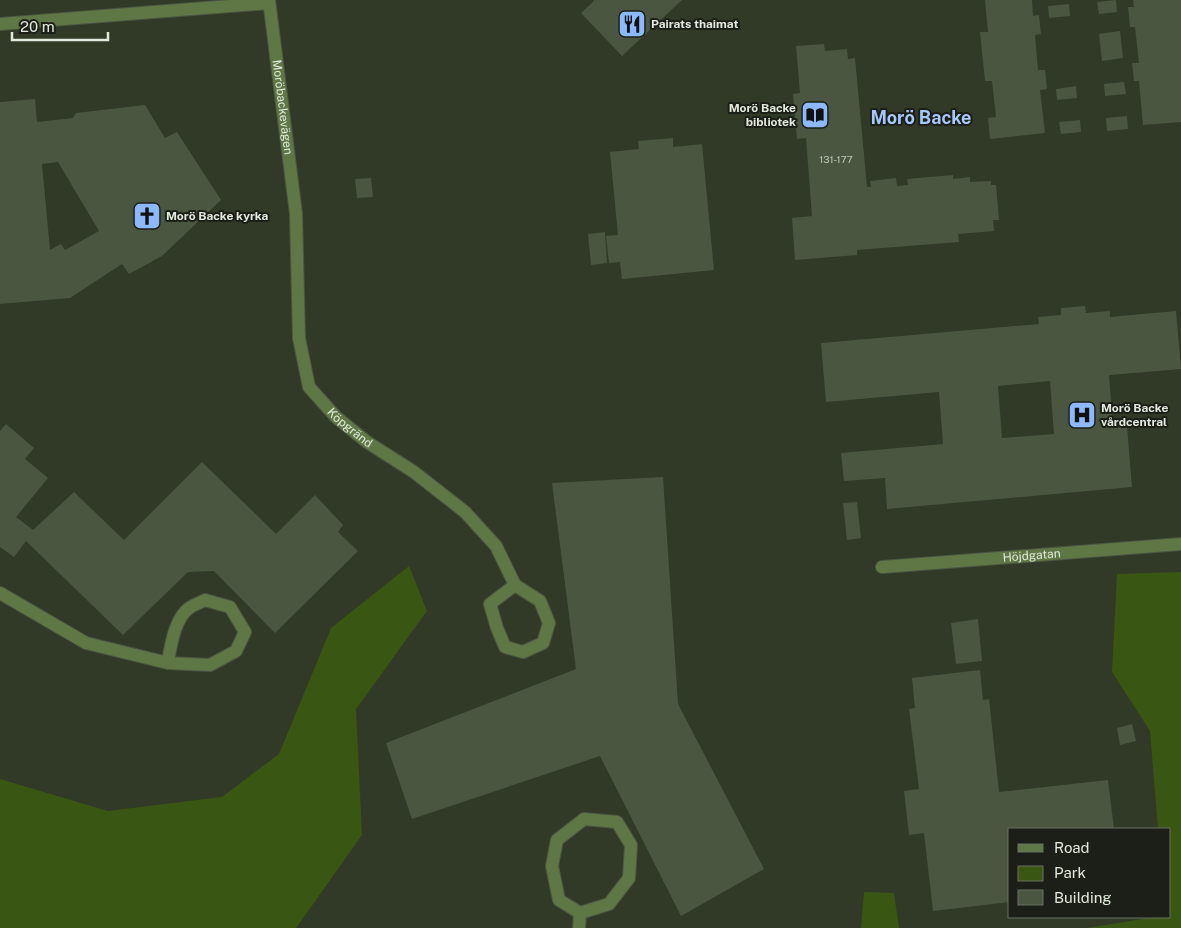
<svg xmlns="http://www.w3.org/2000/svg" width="1181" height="928" font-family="'Public Sans',sans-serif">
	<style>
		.green { fill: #3a5613 }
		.building { fill: #4b5641; fill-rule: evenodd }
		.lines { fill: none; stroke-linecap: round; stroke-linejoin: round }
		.service-casing { stroke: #4c5644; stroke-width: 14 }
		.minor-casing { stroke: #4c5644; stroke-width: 14 }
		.service { stroke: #5f7745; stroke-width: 12 }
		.minor { stroke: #5f7745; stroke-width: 12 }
		.labels { text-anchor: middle; stroke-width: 4; stroke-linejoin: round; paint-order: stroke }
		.number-label { font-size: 10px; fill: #bcc4b6 }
		.poi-label { font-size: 12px; font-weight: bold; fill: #e2e9dd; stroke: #1b1f17; text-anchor: start }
		.street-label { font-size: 12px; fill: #e2e9dd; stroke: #1b1f17 }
		.district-label { font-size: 18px; font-weight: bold; fill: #a7c8fb; stroke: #1b1f17 }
	</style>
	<rect width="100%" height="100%" fill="#303a27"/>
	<path class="green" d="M409,566l18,45 -71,98 6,126 -66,93h-296v-149l108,32 114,-14 57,-43 52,-126z
		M1181,572v356h-94l67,-11h16v-88h-12l-8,-98 -38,-59 5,-98z
		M864,892l30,1 5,35h-38z"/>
	<path class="building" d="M593,0h89l-60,56 -41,-43 13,-12z
		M985,0h47l1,16 6,-1 2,19 -6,1 3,35h7l2,19 -7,1 5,43 -55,6 -2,-21 8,-1 -4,-36h-7l-5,-49h8z
		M1116,0l1,12 -18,2 -2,-12z
		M1133,0h48v122l-38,3 -4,-44h-5l-2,-18h7l-4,-36h-5l-2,-20h6z
		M1069,4l1,12 -21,2 -1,-12z
		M1120,31l3,27 -21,3 -3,-27z
		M824,44l1,7 22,-2 1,10 7,-1 12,129h4l-1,-6 26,-3 1,8 11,-1 -1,-6 46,-4v4l17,-2v5l21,-1v4h5l3,35h-6l1,11 -36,3 1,8 -102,8v5l-62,5 -3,-42 20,-2 -6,-78 -9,1 -4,-45 7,-1 -4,-47z
		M1124,82l2,12 -21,2 -1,-12z
		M1076,86l1,12 -20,2 -1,-11z
		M35,99l2,23 36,-4 3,-5 69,-8 20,33 12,-6 44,68 -59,56 -33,18 -7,-10 -52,34 -70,6v-202zM58,162l41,69 -34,19 -4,-6 -11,6 -8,-86z
		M1127,116l1,13 -21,2 -1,-13z
		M1080,120l1,12 -20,2 -2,-12z
		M673,138v9l29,-3 12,126 -92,9 -2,-17 -11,1 -3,-27 12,-1 -8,-83 29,-3 -1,-8z
		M371,178l2,19 -16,1 -2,-19z
		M605,232l2,31 -16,2 -3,-31z
		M1085,306l1,7 24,-2v6l66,-6 5,58 -72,6 4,53 14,-1 5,60 -245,22 -2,-31 -41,3 -3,-28 102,-9 -4,-52 -113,10 -5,-59 218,-19 -1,-7 23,-2v-7zM1050,381l4,53 -52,4 -4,-52z
		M6,424l28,24 -9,11 23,19 -32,39 17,13 41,-38 50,48 78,-78 74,72 39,-39 28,30 -5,7 20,19 -83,82 -61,-62 -26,1 -65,63 -97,-94 -12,16 -14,-10v-116z
		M663,477l15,227 86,165 -83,47 -81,-160 -188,63 -26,-76 190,-74 -24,-186z
		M857,502l4,36 -14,2 -4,-37z
		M978,619l4,42 -26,3 -5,-41z
		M980,670l3,30 6,-1 10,93 109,-12 6,49h-104v73l-77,9 -9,-78 -15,2 -5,-44 15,-2 -10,-80 6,-1 -3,-30z
		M1132,724l4,17 -16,4 -3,-17z"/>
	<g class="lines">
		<g class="service-casing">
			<g id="service">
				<path id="s1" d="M296,214l3,124 10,49 27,30 31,25 47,30 51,40 31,34 19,39"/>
				<path id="s2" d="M882,567l299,-23"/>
				<path d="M515,585l25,16 9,22 -6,20 -20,9 -18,-5 -8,-19 -7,-24z"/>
				<path d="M0,593l86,50 82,20 42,2 26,-14 9,-19 -15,-25 -25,-7c-5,3 -13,5 -17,9 -13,10 -18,39 -20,54"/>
				<path d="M584,819l33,3 14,23 -2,33 -20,26 -29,9 -21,-13 -7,-34 5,-26z"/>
				<path d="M579,928l1,-15"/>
			</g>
		</g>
		<g class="minor-casing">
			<g id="minor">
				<path id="s3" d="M269,0l27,214"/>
				<path d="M0,24l269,-21"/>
			</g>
		</g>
		<use href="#service" class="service"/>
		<use href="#minor" class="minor"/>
	</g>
	<defs>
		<g id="restaurant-square" transform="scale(1.4375)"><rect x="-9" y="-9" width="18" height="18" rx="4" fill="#8db9fc" stroke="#1b1f17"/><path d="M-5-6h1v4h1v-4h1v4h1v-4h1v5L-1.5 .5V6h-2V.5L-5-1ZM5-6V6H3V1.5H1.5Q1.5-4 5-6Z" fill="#111"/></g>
		<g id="library-square" transform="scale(1.4375)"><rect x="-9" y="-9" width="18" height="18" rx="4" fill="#8db9fc" stroke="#1b1f17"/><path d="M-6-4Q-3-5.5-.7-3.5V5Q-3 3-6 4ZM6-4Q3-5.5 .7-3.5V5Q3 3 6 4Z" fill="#111"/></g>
		<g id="church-square" transform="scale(1.4375)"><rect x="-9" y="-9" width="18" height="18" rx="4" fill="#8db9fc" stroke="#1b1f17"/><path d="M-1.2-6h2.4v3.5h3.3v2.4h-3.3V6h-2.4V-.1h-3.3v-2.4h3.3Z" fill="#111"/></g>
		<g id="hospital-square" transform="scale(1.4375)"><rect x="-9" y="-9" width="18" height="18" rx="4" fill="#8db9fc" stroke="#1b1f17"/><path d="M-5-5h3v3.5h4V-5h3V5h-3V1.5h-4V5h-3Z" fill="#111"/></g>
	</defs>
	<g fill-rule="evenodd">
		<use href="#restaurant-square" x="632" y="24"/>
		<use href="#library-square" x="815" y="115"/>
		<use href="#church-square" x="147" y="216"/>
		<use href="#hospital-square" x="1082" y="415"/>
	</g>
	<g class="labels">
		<g class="number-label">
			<text x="836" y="163">131-177</text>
		</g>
		<g class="poi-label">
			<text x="651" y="28">Pairats thaimat</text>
			<text x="796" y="112" text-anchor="end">Morö Backe<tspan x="796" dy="14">bibliotek</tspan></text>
			<text x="166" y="220">Morö Backe kyrka</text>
			<text x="1101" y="412">Morö Backe<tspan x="1101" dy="14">vårdcentral</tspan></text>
		</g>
		<g class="street-label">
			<text dy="4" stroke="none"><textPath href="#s3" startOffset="108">Moröbackevägen</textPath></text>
			<text dy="4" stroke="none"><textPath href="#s1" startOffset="232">Köpgränd</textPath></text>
			<text dy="4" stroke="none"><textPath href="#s2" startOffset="150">Höjdgatan</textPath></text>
		</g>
		<g class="district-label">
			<text x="921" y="124">Morö Backe</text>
		</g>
	</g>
	<rect x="1008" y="828" width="162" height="90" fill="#1b1f17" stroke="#6b7066"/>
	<rect x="1018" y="844" width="25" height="8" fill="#5f7745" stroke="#6b7066"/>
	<text x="1054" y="853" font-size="15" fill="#e2e9dd">Road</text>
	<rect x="1018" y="866" width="25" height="15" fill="#3a5613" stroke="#6b7066"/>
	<text x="1054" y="878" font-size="15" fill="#e2e9dd">Park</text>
	<rect x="1018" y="890" width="25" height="15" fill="#4b5641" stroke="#6b7066"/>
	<text x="1054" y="903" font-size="15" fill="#e2e9dd">Building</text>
	<path d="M12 32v8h96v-8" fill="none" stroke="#e2e9dd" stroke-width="2.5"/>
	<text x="20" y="32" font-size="15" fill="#e2e9dd" stroke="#1b1f17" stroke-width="4" paint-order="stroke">20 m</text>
</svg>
